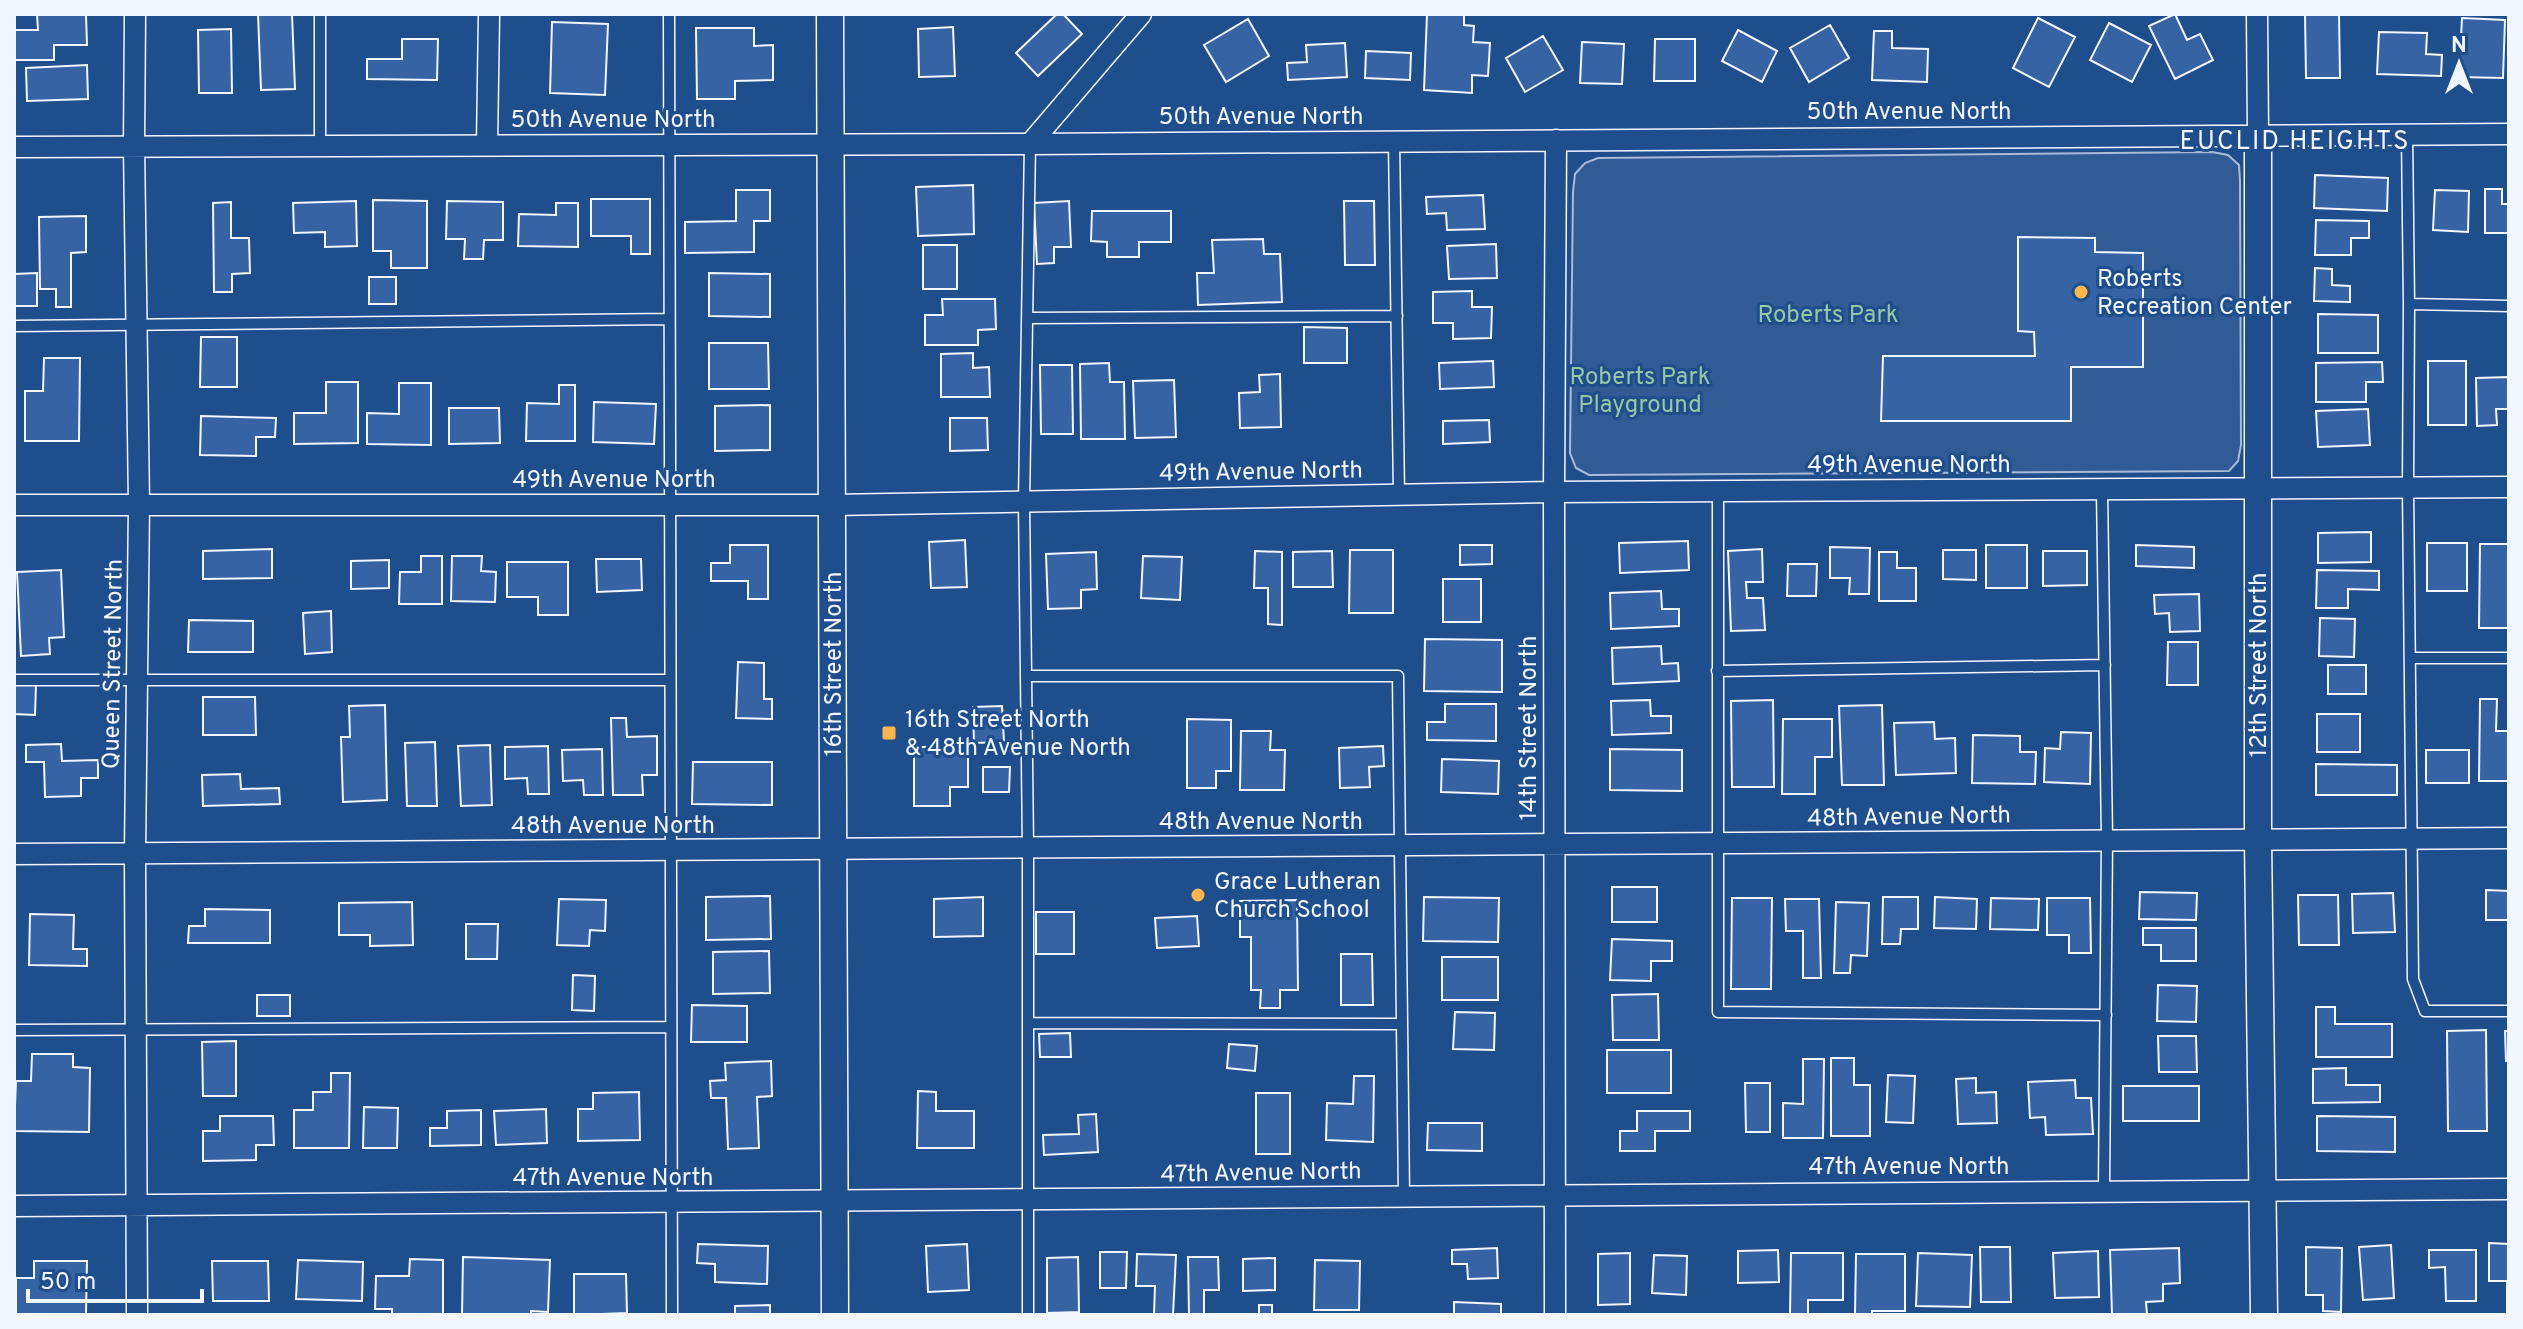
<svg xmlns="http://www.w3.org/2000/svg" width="2523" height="1329" font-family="Overpass,sans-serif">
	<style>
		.built { fill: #305b95; stroke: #a8bbd7; stroke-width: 2 }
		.building { fill: #3563a3; stroke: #f2f6ff; stroke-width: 2 }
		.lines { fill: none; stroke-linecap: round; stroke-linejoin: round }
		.service-casing { stroke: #f2f6ff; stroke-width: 13 }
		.minor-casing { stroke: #f2f6ff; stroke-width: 23 }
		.tertiary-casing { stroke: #f2f6ff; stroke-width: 29 }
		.service { stroke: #1f4e8c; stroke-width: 10 }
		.minor { stroke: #1f4e8c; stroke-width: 20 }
		.tertiary { stroke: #1f4e8c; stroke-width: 26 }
		.poi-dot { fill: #ffb74d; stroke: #1f4e8c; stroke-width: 3 }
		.labels { text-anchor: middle; stroke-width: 6; stroke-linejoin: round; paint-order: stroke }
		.street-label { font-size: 24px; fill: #f2f6ff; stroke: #1f4e8c }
		.poi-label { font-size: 24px; fill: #f2f6ff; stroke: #1f4e8c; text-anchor: start }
		.park-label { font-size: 24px; fill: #97c8a6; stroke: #1f4e8c }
		.neighbourhood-label { font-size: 26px; letter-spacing: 2px; fill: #f2f6ff; stroke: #1f4e8c }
	</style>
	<rect width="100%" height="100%" fill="#1f4e8c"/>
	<path class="built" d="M2212,152l16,3 11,10 1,16 1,264 -3,16 -9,10 -640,4 -13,-7 -6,-15 3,-261 2,-18 10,-11 13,-5z"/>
	<path class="building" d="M258,14h34l3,75 -34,1z
		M1057,14h6l19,20 -44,42 -22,-23z
		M1427,14h37v11l10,1 -1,16 17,1 -2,33 -16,-1v18l-48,-3z
		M2175,14l12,26 13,-6 13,26 -38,19 -26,-53z
		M2305,14h34l1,64h-34z
		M37,15h49l1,30h-33v15h-40v-30h24z
		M2038,18l37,19 -26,50 -36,-19z
		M2462,18l43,2 -2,58 -44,-1z
		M1248,19l21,37 -43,26 -22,-37z
		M552,22l56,2 -3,71 -55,-2z
		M2109,23l42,22 -19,37 -42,-22z
		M1830,25l19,33 -40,24 -19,-34z
		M953,27l2,49 -36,1 -1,-48z
		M696,28h58v18l19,-1v35l-38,1v18h-38z
		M231,29l1,64h-33l-1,-63z
		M1738,30l39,21 -15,31 -40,-21z
		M1874,31h18v17l36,1 -1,33 -55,-2z
		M2379,32l48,1 -1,21 16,1 -1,21 -64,-2z
		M1543,36l20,34 -38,22 -19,-34z
		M402,39h36l-1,41 -70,-1v-20h35z
		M1655,39h40v42h-41z
		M1582,42l42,2 -2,40 -42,-1z
		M1345,43l2,34 -59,3 -1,-17 20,-1 -1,-17z
		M1366,51l45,2 -1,27 -45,-2z
		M87,65l1,34 -61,2 -1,-33z
		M2315,175l73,3 -1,33 -73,-3z
		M973,185l1,49 -56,2 -2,-49z
		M2485,189h17v15h7v29h-24z
		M736,190h34v31h-16v31l-69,1v-31l51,-1z
		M2435,190l34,1 -1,41 -35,-2z
		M1483,195l2,34 -38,1 -1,-17 -19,1 -1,-17z
		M591,199h59v55h-19v-18h-40z
		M373,200l54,1v67h-36v-17h-18z
		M356,201l1,45 -32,1v-15l-31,1 -1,-30z
		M447,201l56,1v38h-19l-1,19h-19l1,-20h-19z
		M1069,201l2,46h-17v16l-17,1 -3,-61z
		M1344,201h30l1,64h-30z
		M231,202v36h18l1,35 -18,1v18h-18l-1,-89z
		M556,203h22v44l-60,-1 1,-32 37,1z
		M1092,211h79v31h-32v15h-32v-15l-16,-1z
		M86,216v36l-15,1v54h-15v-18h-16l-1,-72z
		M2316,220l53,1v17h-18v17h-36z
		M2018,237l77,1v14l48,1v114h-72v54h-190l2,-65h152l-1,-24 -16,-1z
		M1263,239l1,15h16l2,48 -84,3 -1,-32h17l-2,-33z
		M1496,244l1,34 -48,1 -2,-33z
		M923,245h34v44h-34z
		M2315,268l17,1v16l18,1v16l-36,-1z
		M37,273v33h-23v-32z
		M709,273l61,1v43l-61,-1z
		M369,277h27v27h-27z
		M1472,291v16h20l-1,31 -38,1v-16h-20v-31z
		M942,299h53l1,30 -18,1v15h-53v-30h18z
		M2318,314l60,1v38h-60z
		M1304,327l43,1v35h-43z
		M201,337h36v50h-37z
		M709,343h59l1,46h-60z
		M973,353v15l16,-1 1,30h-49v-43z
		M44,358h36l-1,83h-54v-50h18z
		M1493,361l1,26 -54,2 -1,-26z
		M2428,361h38v64h-38z
		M2382,362l1,20h-17v20h-50v-39z
		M1109,363l1,19h14l1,57h-44l-1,-75z
		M1040,365h32l1,69h-32z
		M1280,374l1,53 -41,1 -1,-35 21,-1 -1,-17z
		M2509,377v32h-13l1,16 -20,1 -1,-48z
		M1174,380l2,57 -41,1 -2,-57z
		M326,382h32v61l-64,1v-31h32z
		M399,383h32v62l-64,-1v-31l32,1z
		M559,385h16v56h-49l1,-38 32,1z
		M594,402l62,2 -2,40 -61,-2z
		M770,405v45l-55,1v-45z
		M449,408h50l1,35 -51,1z
		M2368,409l2,36 -52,2 -2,-36z
		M201,416l75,2 -1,19h-19v19l-56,-1z
		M950,418h37l1,32 -38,1z
		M1489,420l1,22 -47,2v-23z
		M2371,532v30l-53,1v-30z
		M965,540l2,47 -36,1 -2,-46z
		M1688,541l1,29 -69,3 -1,-30z
		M2427,543h40v48h-40z
		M2480,544h29v84h-30z
		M730,545h38v54h-20v-18h-37v-18h19z
		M1460,545h32v19l-32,1z
		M1986,545h41v43h-41z
		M2136,545l58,2v21l-58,-2z
		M1830,547l40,1 -1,46h-20l1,-16h-20z
		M272,549v29l-69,1v-28z
		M1762,549l1,33h-17l1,16h16l2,32 -34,1 -3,-80z
		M1350,550h43v63h-44z
		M1943,550h33v30l-33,-1z
		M1255,551l27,1v73l-14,-1v-36h-14z
		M1332,551l1,36h-40v-35z
		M2043,551h44v34l-44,1z
		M1096,552l1,37 -16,1v18l-33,1 -2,-55z
		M1879,552h18v16h19v33h-37z
		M421,556h21v48h-43l1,-32h21z
		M452,556h30l-1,15 15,1 -1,30 -44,-1z
		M1143,556l39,1 -2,43 -39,-2z
		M596,559h45l1,31 -45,2z
		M389,560v28l-38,1v-28z
		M507,562h61v53h-30v-18h-31z
		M1788,564h29l-1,32h-29z
		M61,570l3,67 -15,1 1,16 -29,2 -4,-84z
		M2317,570l62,1v19l-31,-1v19h-32z
		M1443,579h38v43h-38z
		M1661,591l1,18h17v17l-68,3 -1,-36z
		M2199,594l1,37 -30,1 -1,-19 -14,1 -1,-19z
		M331,611l1,41 -27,2 -2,-41z
		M2320,618l35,1 -1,38 -35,-1z
		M189,620l64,1v31h-65z
		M1425,639l77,1v52l-78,-1z
		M2168,642h30v43h-31z
		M1661,646l1,18 16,-1 1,18 -66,3 -1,-36z
		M738,662l26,1v36h8v20l-36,-1z
		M2328,665h38v29h-38z
		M14,685h22l-1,30 -21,-1z
		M203,697h52l1,38h-53z
		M2480,699h17l-1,32h13v50h-30z
		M1650,700l1,16h20v17l-59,2 -1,-34z
		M1773,700l1,87h-42l-1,-86z
		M1445,704h51v37l-69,-1v-18h18z
		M385,705l2,95 -44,2 -2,-65h9l-1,-31z
		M1882,705l2,80h-42l-3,-79z
		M1002,706l2,36 -30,1 -1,-36z
		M2317,714h43v38h-43z
		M611,718h15l1,19 30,-1v39h-15l1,20h-30z
		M1187,719l44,1v51h-15v17h-29z
		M1783,719h49v38h-17v37h-33z
		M1934,722l1,17 20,-1 1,35 -60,2 -2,-52z
		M1241,731h30l-1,19h15l-1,40h-44z
		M2061,732l30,1 -1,51 -46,-2 1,-34 15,1z
		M1973,735l47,1v16h16l-1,32 -63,-1z
		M435,742l2,64h-30l-2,-63z
		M61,744l1,17 36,-1v18h-17v18l-36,1 -1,-35h-18v-17z
		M490,745l2,60 -31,1 -3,-60z
		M548,746l1,48h-21l-1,-16 -22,1v-32z
		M1383,746l1,20 -15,1 1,20 -30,1 -1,-40z
		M914,747h54v40h-18v19h-36z
		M602,749l1,46h-19l-1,-15 -20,1 -1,-31z
		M1610,749l72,1v41l-72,-1z
		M2426,750h43v33h-43z
		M1442,759l57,2 -1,33 -57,-2z
		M693,762h79v43l-80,-1z
		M2316,764l81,1v30h-81z
		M983,767h27l-1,25h-26z
		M240,774l1,15 38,-1 1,16 -77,2 -1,-31z
		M1612,887h45v35h-45z
		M2486,890l23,1v29h-23z
		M2140,892l57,1 -1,27 -57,-1z
		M2393,893l2,39 -42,1 -1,-39z
		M2298,895h40l1,50h-40z
		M770,896l1,43 -65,1v-43z
		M983,897v39l-49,1v-38z
		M1424,897l75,1 -1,44 -75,-1z
		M1883,897h35v32h-17l-1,15h-18z
		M1935,897l42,2 -1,30 -42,-1z
		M1732,898h40l-1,91h-40z
		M1991,898l48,1 -1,31 -48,-1z
		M2047,898h43l1,55h-22v-18h-22z
		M559,899l47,1 -1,31 -15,-1 -1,16 -32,-1z
		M1785,899h34l2,79h-18v-47h-17z
		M1297,900l1,90h-18v18h-20l1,-18h-10v-53h-11v-36z
		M412,902l1,43 -43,1v-11h-31v-32z
		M1836,902l33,1 -2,53 -16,-1 -1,18h-16z
		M205,909l65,1v33h-82l1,-17h16z
		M1036,912h38v42h-38z
		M30,914l44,1 -1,34h14v17l-58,-1z
		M1197,916l2,30 -42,2 -2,-30z
		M466,924h32l-1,35h-31z
		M2143,928h53v33h-35v-16h-18z
		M1612,939l60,2v20h-21v20l-41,-1z
		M769,951l1,42 -57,1v-42z
		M1341,954h31l1,51h-32z
		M1442,957h56v43h-56z
		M573,975l22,1 -1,35 -22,-1z
		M2158,985l39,1 -1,36 -39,-1z
		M1658,994l1,46h-46l-1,-45z
		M257,995h33v21h-33z
		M692,1005l55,1v36h-56z
		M2316,1007h19v17h57v33h-76z
		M1455,1012l40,1 -1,37 -41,-1z
		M2486,1030l1,101h-39l-1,-100z
		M2505,1031h4v29l-3,1z
		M1070,1033l1,24h-31l-1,-23z
		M2158,1036h38l1,36h-38z
		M236,1041v55h-33l-1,-54z
		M1229,1044l28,2 -2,25 -28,-3z
		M1607,1050h64v43h-64z
		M32,1054h41v13l17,1 -1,64 -75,-1 2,-50h15z
		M1831,1058h23v27h16v51h-39z
		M1803,1059h21l-1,79h-40v-35l20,1z
		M771,1061l1,35 -15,1 2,51 -31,1 -2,-51h-15l-1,-17 16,-1 -1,-17z
		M2346,1068v17h34v17l-67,1v-34z
		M331,1073h19l-1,75h-55v-38h19v-18h18z
		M1888,1075l27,1 -2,47 -27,-1z
		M1354,1076h20l-1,66 -47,-2 1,-37 26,1z
		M1976,1078v15l20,-1 1,31 -39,1 -2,-45z
		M2075,1080l1,18h15l2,36 -47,1 -1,-18 -15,1 -2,-36z
		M1745,1083h25v49h-24z
		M2123,1086h76v35h-76z
		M918,1091l18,1v19h38v37h-57z
		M639,1092l1,48 -62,1v-32h15v-16z
		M1256,1093h34v61h-34z
		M364,1107l34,1 -1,40h-34z
		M546,1109l1,34 -51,2 -2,-34z
		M481,1110v35l-51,1v-18h17v-17z
		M1637,1111h53v20h-35v20h-35v-20h17z
		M1096,1114l2,38 -54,3 -1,-20 36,-1 -1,-19z
		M220,1116h53l1,29h-18v15l-53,1v-30h17z
		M2317,1116l78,1v35l-78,-1z
		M1428,1123h54v28l-55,-1z
		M2489,1243l20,1v71h-2v-34h-18z
		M698,1244l70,2 -1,38 -52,-2v-18l-18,-1z
		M967,1244l2,46 -41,2 -2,-46z
		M2391,1245l3,53 -31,2 -4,-53z
		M1980,1247h30l1,55h-30z
		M2306,1247l36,1 -1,64 -18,-1v-16h-17z
		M1497,1248l1,30 -30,1 -1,-15h-15v-14z
		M2179,1248l1,35 -17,1v17l-17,1 1,13h-35l-2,-65z
		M1778,1250l1,32 -41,1v-32z
		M2429,1250h47v51h-30l-1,-34 -16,1z
		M2098,1251l1,46 -44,1 -2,-45z
		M1100,1252h27l-1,36h-26z
		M1630,1253v51l-32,1v-51z
		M1791,1253h52v47h-35v15h-18z
		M1918,1253l54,2 -2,52 -54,-1z
		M1137,1254l39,1 -3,60h-19l1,-29h-19z
		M1856,1254h49v57h-33v4h-17z
		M1654,1255l33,1 -1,39 -34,-2z
		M463,1257l87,3 -2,52 -17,-1v4h-69z
		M1078,1257l1,55 -32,1v-55z
		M1188,1257h30l1,33h-15v25h-15z
		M1275,1258v32l-32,1v-32z
		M410,1259l33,1v55h-51v-6h-17l1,-33h33z
		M298,1260l65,2 -1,39 -66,-2z
		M1315,1260l45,1 -1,49h-45z
		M34,1261h53l-1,54h-70v-37h18z
		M212,1261h56l1,40h-56z
		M574,1274h52l1,39 -53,2z
		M1454,1302l47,2v11h-47z
		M770,1305v10h-35v-9z
		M1259,1305h13v10h-13z"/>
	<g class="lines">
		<g class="service-casing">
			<path id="service" d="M320,14v132
				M669,14l3,1301
				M2407,134l2,170 100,2
				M1394,141l5,354
				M2409,304l-1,183 5,492 12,32h84
				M1027,318l370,-2
				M14,326l655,-7
				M2102,489l5,351 -3,350
				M1718,491v521l388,3
				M2410,658h99
				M1717,671l388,-6
				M1026,676h372l6,521
				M14,680h656
				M1028,1023l373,1
				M14,1030l657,-3
				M1028,1315v-466l-4,-348 6,-357"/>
		</g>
		<g class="minor-casing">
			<path id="minor" d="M135,14l-1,132 5,358 -4,349 2,462
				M2257,14l1,120
				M1030,144l111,-130
				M487,145l2,-131
				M14,147l1016,-3 1479,-10
				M14,505h818l722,-13 955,-5
				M14,854l2495,-16
				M14,1206l2495,-17
				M1555,1315l-1,-823 2,-352"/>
		</g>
		<g class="tertiary-casing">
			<path id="tertiary" d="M830,14l5,1301
				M2258,134v705l6,476"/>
		</g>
		<use href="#service" class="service"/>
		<use href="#minor" class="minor"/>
		<use href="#tertiary" class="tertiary"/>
	</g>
	<g class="poi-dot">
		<circle cx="2081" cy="292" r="8"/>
		<rect x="881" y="725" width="16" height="16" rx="4"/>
		<circle cx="1198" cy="895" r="8"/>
	</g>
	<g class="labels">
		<g class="street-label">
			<text x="1909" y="119">50th Avenue North</text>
			<text x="1261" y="124">50th Avenue North</text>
			<text x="613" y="127">50th Avenue North</text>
			<text x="1909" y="472">49th Avenue North</text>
			<text transform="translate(1261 471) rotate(-1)" y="8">49th Avenue North</text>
			<text x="614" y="487">49th Avenue North</text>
			<text transform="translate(112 664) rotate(-89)" y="8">Queen Street North</text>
			<text transform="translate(833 664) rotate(-90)" y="8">16th Street North</text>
			<text transform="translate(2258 665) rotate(-90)" y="8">12th Street North</text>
			<text transform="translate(1528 728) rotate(-90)" y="8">14th Street North</text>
			<text transform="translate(1909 816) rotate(-1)" y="8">48th Avenue North</text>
			<text x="1261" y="829">48th Avenue North</text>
			<text x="613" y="833">48th Avenue North</text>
			<text x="1909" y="1174">47th Avenue North</text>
			<text transform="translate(1261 1172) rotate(-1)" y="8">47th Avenue North</text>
			<text x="613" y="1185">47th Avenue North</text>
		</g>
		<g class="poi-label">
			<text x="2097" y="286">Roberts<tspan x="2097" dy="28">Recreation Center</tspan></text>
			<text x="905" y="727">16th Street North<tspan x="905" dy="28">&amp; 48th Avenue North</tspan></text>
			<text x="1214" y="889">Grace Lutheran<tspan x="1214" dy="28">Church School</tspan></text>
		</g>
		<g class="park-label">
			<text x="1828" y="322">Roberts Park</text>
			<text x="1640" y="384">Roberts Park<tspan x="1640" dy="28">Playground</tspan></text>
		</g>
		<g class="neighbourhood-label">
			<text x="2295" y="149">EUCLID HEIGHTS</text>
		</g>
	</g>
	<rect width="2523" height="1329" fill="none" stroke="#f2f6ff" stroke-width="32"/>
	<g transform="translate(2459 64)" stroke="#1f4e8c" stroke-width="6" paint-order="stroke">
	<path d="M0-6L14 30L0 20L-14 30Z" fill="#f2f6ff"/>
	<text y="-12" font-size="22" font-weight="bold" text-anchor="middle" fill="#f2f6ff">N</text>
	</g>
	<path d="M28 1289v12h174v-12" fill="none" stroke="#f2f6ff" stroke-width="4"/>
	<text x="40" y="1289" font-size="24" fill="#f2f6ff" stroke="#1f4e8c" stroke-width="6" paint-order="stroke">50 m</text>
</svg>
